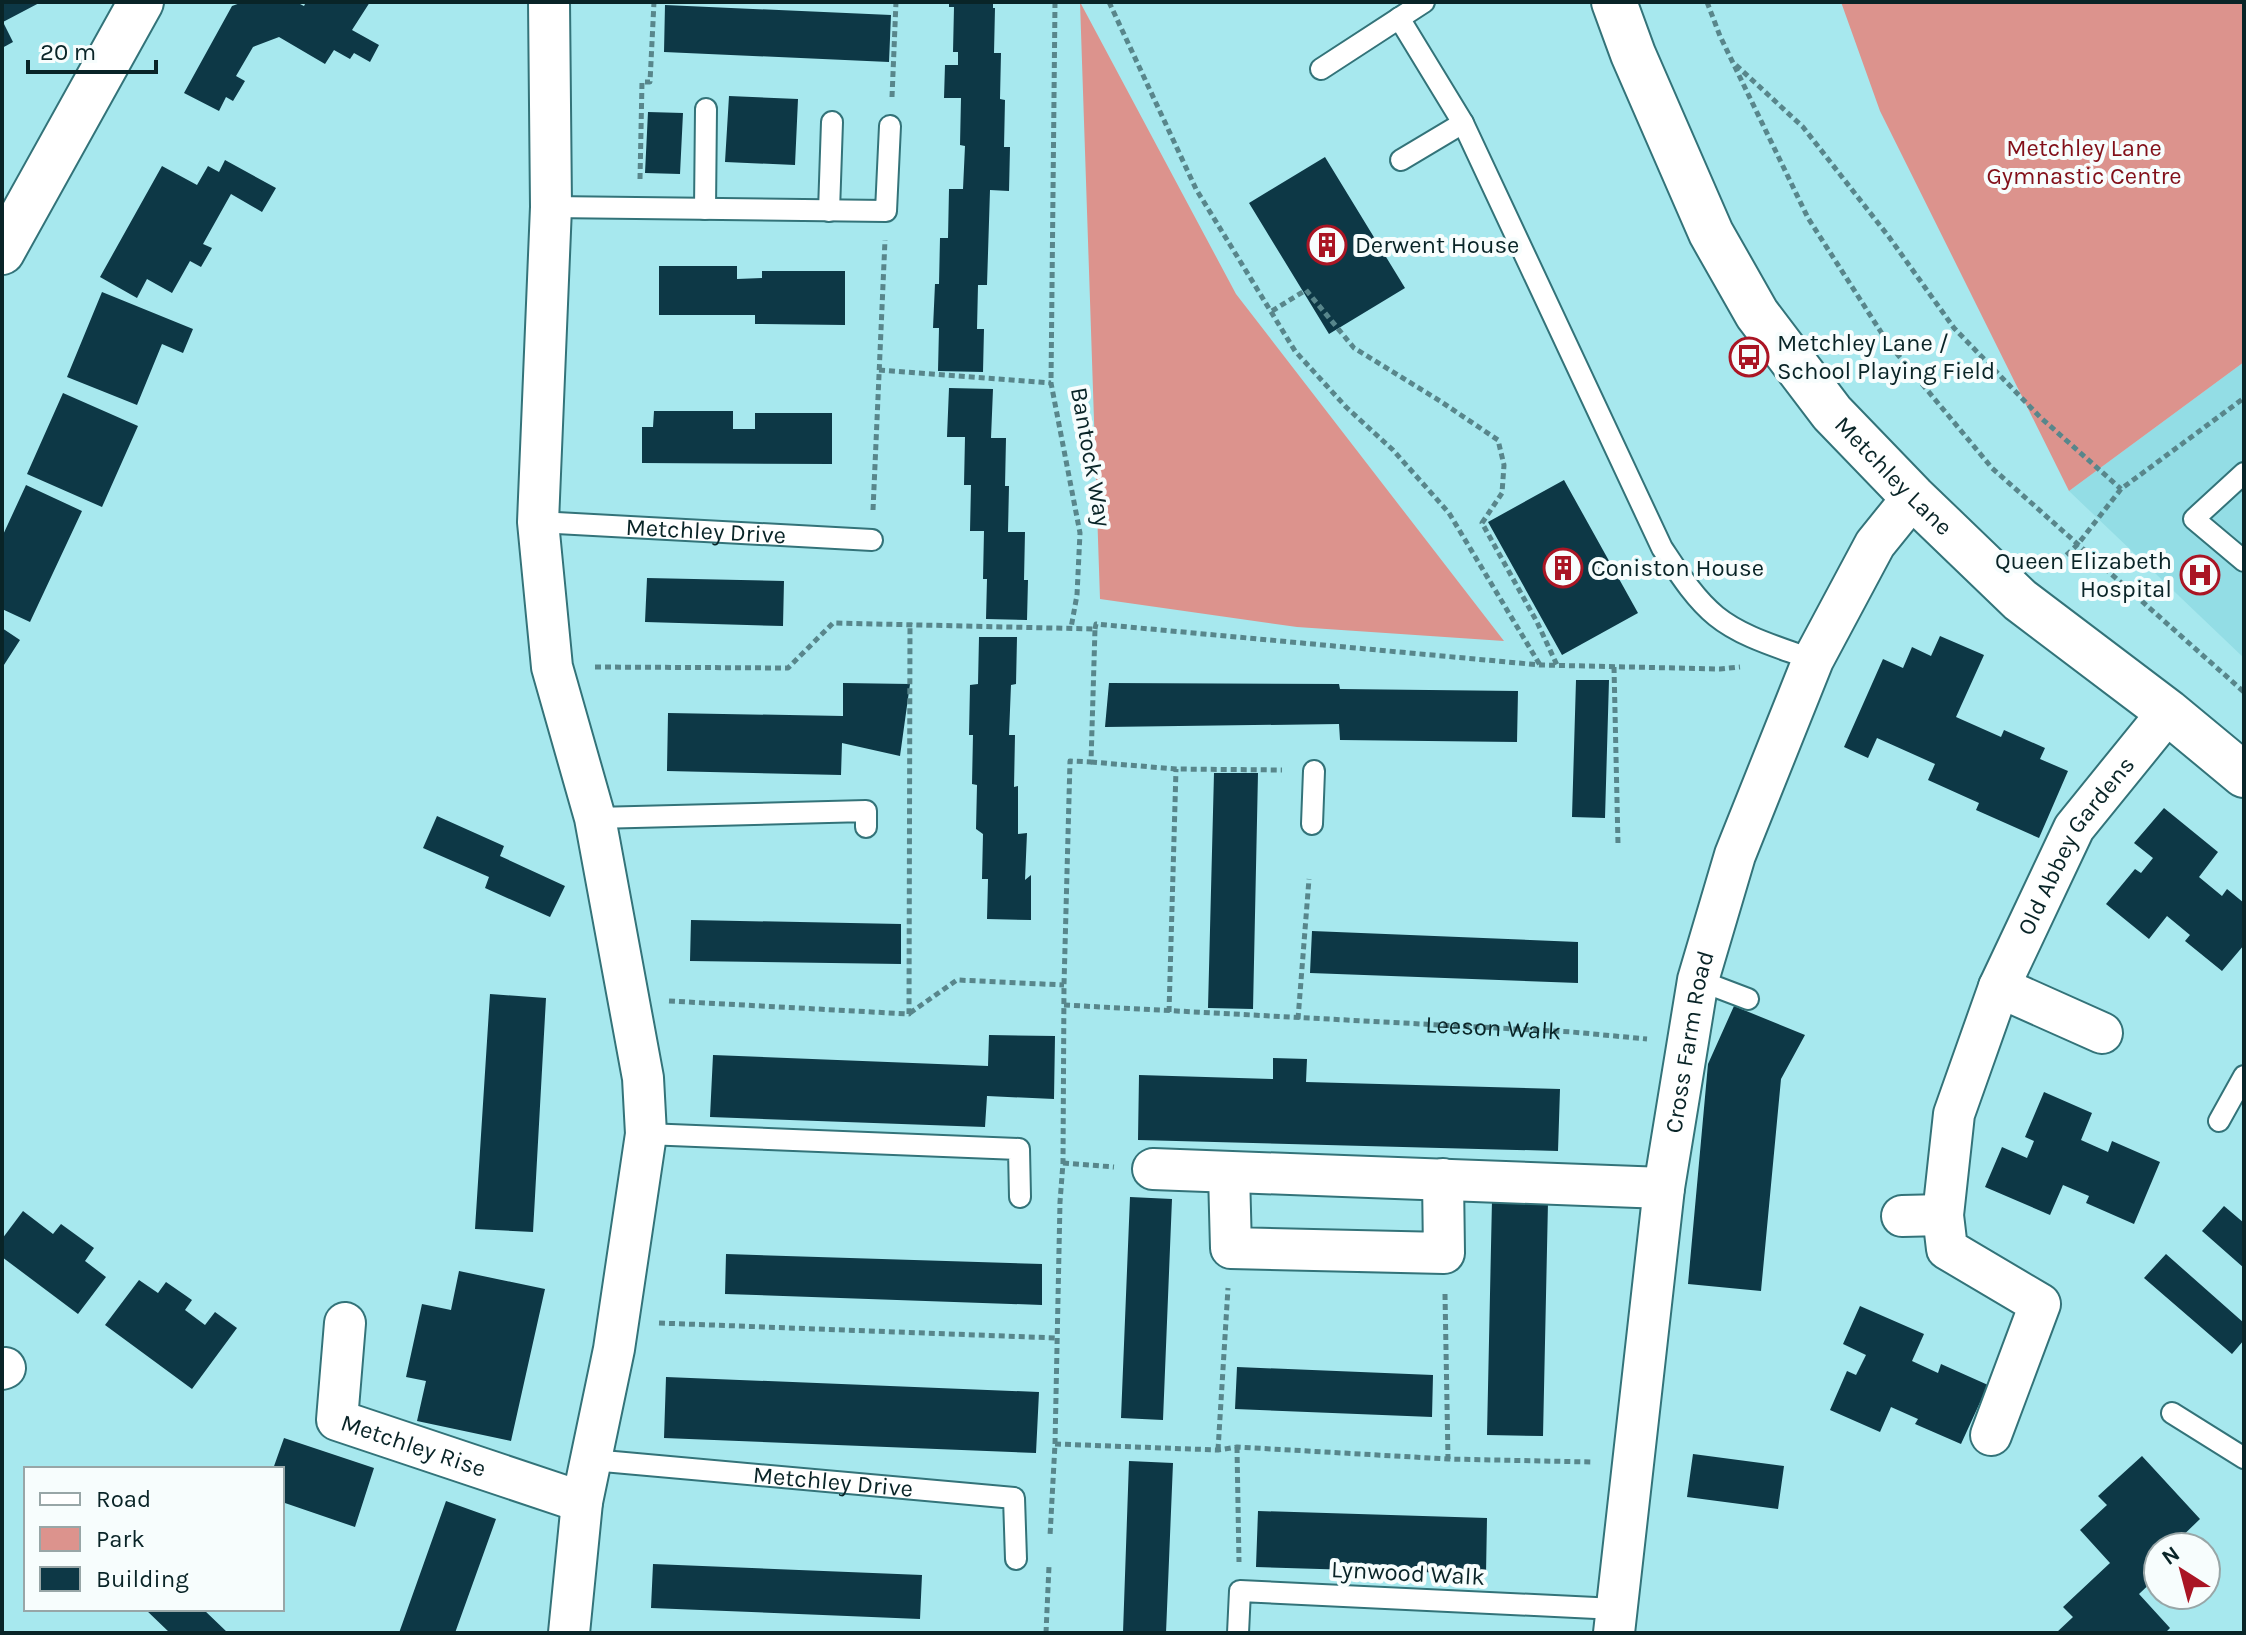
<svg xmlns="http://www.w3.org/2000/svg" width="2246" height="1635" font-family="Karla,sans-serif">
	<style>
		.built { fill: #93dde5 }
		.green { fill: #dc938d }
		.building { fill: #0d3846 }
		.lines { fill: none; stroke-linecap: round; stroke-linejoin: round }
		.service-casing { stroke: #337379; stroke-width: 24 }
		.minor-casing { stroke: #337379; stroke-width: 44 }
		.tertiary-casing { stroke: #337379; stroke-width: 48 }
		.secondary-casing { stroke: #337379; stroke-width: 48 }
		.path { stroke: #58868b; stroke-width: 5; stroke-dasharray: 6 4; stroke-linecap: butt }
		.service { stroke: #fff; stroke-width: 20 }
		.minor { stroke: #fff; stroke-width: 40 }
		.tertiary { stroke: #fff; stroke-width: 44 }
		.secondary { stroke: #fff; stroke-width: 44 }
		.labels { text-anchor: middle; stroke-width: 8; stroke-linejoin: round; paint-order: stroke }
		.park-label { font-size: 24px; fill: #820f19; stroke: #f7fdfd }
		.poi-label { font-size: 24px; fill: #092427; stroke: #f7fdfd; text-anchor: start }
		.street-label { font-size: 24px; fill: #092427; stroke: #f7fdfd }
	</style>
	<rect width="100%" height="100%" fill="#a7e8ee"/>
	<path class="built" d="M2244,362v296l-175,-167z"/>
	<path class="green" d="M1080,2l156,292 268,347 -207,-14 -197,-28z
		M1841,2h403v360l-175,129 -189,-380z"/>
	<path class="building" d="M2,2h39l-38,20 10,20 -11,6z
		M243,2h53l8,4 2,-4h64l-18,28 27,15 -9,17 -16,-9 -4,6 -16,-9 -9,14 -46,-27 -26,10 -17,29 9,5 -12,20 -7,-4 -7,14 -35,-18 48,-87z
		M949,2h44v6h2l-1,45h7l-1,46 5,1 -1,47h6l-1,44 -19,-1 -3,95h-9l-1,44h7l-1,43 -45,-1 1,-43h-6l2,-44h4l1,-46h8l1,-49h14l2,-43 -5,-1 1,-47h-17l1,-33h13v-13h-5l1,-45h-5z
		M665,5l226,10 -2,47 -225,-10z
		M729,96l69,3 -3,66 -70,-3z
		M648,112l35,1 -3,61 -35,-1z
		M1325,157l80,131 -76,46 -80,-131z
		M225,160l51,28 -14,24 -31,-18 -28,50 9,4 -11,19 -11,-6 -18,32 -25,-14 -10,19 -37,-21 62,-111 35,19 11,-19 11,6z
		M659,266h78v13l25,-1v-7h83v54l-90,-1v-9h-96z
		M102,292l91,37 -10,24 -21,-9 -25,61 -70,-28z
		M949,388l44,1 -2,49h15l-1,48h4l-1,46h17l-1,48h4l-1,40 -41,-1 1,-40h-4l1,-48h-14l1,-46h-7l1,-48h-18z
		M63,393l75,33 -36,81 -75,-33z
		M654,411h79v18h22v-16h77v51l-190,-1v-36h11z
		M1564,480l74,133 -76,42 -74,-133z
		M26,485l56,26 -52,111 -28,-13v-72z
		M647,578l137,3 -1,45 -138,-4z
		M2,628l18,12 -18,28z
		M1940,636l44,19 -28,62 45,20 3,-7 41,18 -5,11 28,12 -29,67 -63,-28 3,-7 -51,-23 7,-16 -58,-26 -9,20 -24,-11 39,-88 20,9 9,-21 19,9z
		M979,637h38l-1,47 -5,1 -2,50h6l-1,52 4,-1v48l9,-1 -2,47 6,-5v45l-44,-1 1,-40h-6l1,-45 -7,-5 1,-44 -5,-1 1,-49h-4l1,-50 8,-1z
		M1576,680h33l-4,138 -33,-1z
		M843,683l67,1 -10,72 -58,-13 -1,32 -174,-4 1,-58 175,3z
		M1109,683l230,1 1,5 178,2 -1,51 -177,-2 -1,-16 -234,3z
		M1214,773h44l-5,236 -45,-1z
		M2164,808l54,44 -19,25 23,19 5,-7 17,14v42l-22,26 -37,-30 5,-6 -23,-19 -18,23 -43,-35 29,-35 6,4 12,-15 -19,-15z
		M437,816l67,30 -4,10 65,30 -15,31 -65,-29 4,-11 -66,-29z
		M691,920l210,4v40l-211,-3z
		M1312,931l266,11v41l-268,-10z
		M490,994l56,4 -13,234 -58,-3z
		M1734,1006l71,29 -24,44 -20,212 -73,-7 20,-220z
		M989,1035l66,1 -1,63 -67,-3 -2,31 -275,-10 3,-62 275,11z
		M1273,1058l34,1 -1,23 254,7 -2,62 -420,-11 1,-65 134,4z
		M2044,1092l48,21 -11,27 27,12 4,-11 48,21 -26,62 -48,-21 3,-7 -26,-11 -13,30 -65,-28 17,-40 25,11 7,-17 -9,-4z
		M1130,1197l42,2 -9,221 -42,-2z
		M1492,1200l56,2 -5,234 -56,-1z
		M2224,1206l20,17v45l-42,-37z
		M23,1211l30,23 8,-10 33,24 -9,13 21,16 -28,37 -76,-57v-18z
		M726,1254l316,10v41l-317,-11z
		M2166,1254l78,69v17l-12,14 -88,-76z
		M459,1271l86,18 -34,152 -94,-20 9,-40 -20,-4 16,-73 29,6z
		M139,1280l19,13 8,-11 26,18 -7,10 20,15 10,-13 22,16 -45,61 -87,-64z
		M1860,1306l64,28 -12,27 26,12 3,-9 47,21 -27,59 -46,-20 3,-5 -27,-12 -11,25 -50,-22 17,-39 9,4 10,-20 -23,-11z
		M1237,1367l196,8 -1,42 -197,-8z
		M666,1377l373,15 -3,61 -372,-15z
		M284,1438l90,30 -19,59 -73,-25v-33h-9z
		M1693,1454l91,12 -6,43 -91,-12z
		M2142,1456l58,63 -29,28h-13v29l-19,18 31,34 -5,5h-109l17,-16 -10,-10 47,-44 -30,-33 27,-25 -9,-9z
		M1129,1461l44,2 -7,170h-43z
		M446,1501l50,18 -41,114h-56z
		M1258,1511l229,7 -1,56 -230,-7z
		M653,1564l269,11 -2,44 -269,-11z
		M145,1609h58l25,24h-58z"/>
	<g class="lines">
		<g class="service-casing">
			<g id="service">
				<path d="M1399,18l64,105 199,425c16,24 32,50 54,68 27,22 66,32 97,44"/>
				<path d="M1321,69l103,-67"/>
				<path d="M1401,160l62,-37"/>
				<path d="M551,207l335,4 4,-85"/>
				<path d="M705,209l1,-100"/>
				<path d="M829,211l3,-89"/>
				<path d="M2244,473l-50,46 50,42"/>
				<path id="s2" d="M538,522l334,18"/>
				<path d="M595,818l271,-7v16"/>
				<path d="M1312,824l2,-53"/>
				<path d="M1698,980l50,19"/>
				<path d="M2219,1121l25,-45"/>
				<path d="M646,1134l373,15 1,48"/>
				<path d="M2172,1413l72,45"/>
				<path id="s3" d="M592,1460l422,38 2,61"/>
				<path d="M1238,1633l2,-42 376,18"/>
			</g>
		</g>
		<g class="minor-casing">
			<g id="minor">
				<path d="M549,2l2,205 -13,315 14,145 43,151 48,260 3,56 -32,215 -32,153 -13,131"/>
				<path d="M1999,987l103,46"/>
				<path d="M1153,1169l511,19"/>
				<path d="M1229,1174l2,74 213,5 -1,-74"/>
				<path d="M1902,1216l41,-1"/>
				<path id="s4" d="M345,1323l-8,97 245,82"/>
				<path d="M2,1369l3,-1"/>
				<path id="s5" d="M1991,1435l49,-131 -93,-55 -4,-34 11,-101 45,-127 75,-159 94,-116"/>
				<path id="s6" d="M1614,1633l50,-445 34,-208 37,-125 78,-195 62,-116 38,-47"/>
			</g>
		</g>
		<g class="tertiary-casing">
			<path id="tertiary" d="M2,252l139,-250"/>
		</g>
		<g class="secondary-casing">
			<g id="secondary">
				<path id="s7" d="M1614,2l19,52 78,179 46,81 75,99 81,84 107,103 148,112 76,63"/>
			</g>
		</g>
		<g class="path">
			<path d="M1055,2l-4,381 29,150 -3,62 -6,33"/>
			<path d="M1109,2l87,187 99,162 51,56 47,43 56,63 91,152"/>
			<path d="M1707,2l13,34 88,182 80,125 104,125 252,224"/>
			<path d="M1736,65l67,62 86,110 65,91 86,89 81,72"/>
			<path d="M892,97l4,-95"/>
			<path d="M640,179l2,-97h8l4,-80"/>
			<path d="M1272,311l34,-21 48,58 86,53 58,39 6,25 -2,28 -20,30 55,99 20,43"/>
			<path d="M879,370l172,13"/>
			<path d="M873,510l12,-270"/>
			<path d="M2052,569l26,-25 43,-55 123,-91"/>
			<path d="M1095,629l1,-5 444,41 180,4 20,-2"/>
			<path d="M595,667l193,1 45,-45 262,6 -4,133 -21,-1 -6,224 -1,178 -3,39 -5,242 -5,92"/>
			<path d="M1614,667l4,177"/>
			<path d="M1091,762l85,7 106,1"/>
			<path d="M669,1001l240,13 1,-391"/>
			<path id="s1" d="M1064,1005l508,27 75,7"/>
			<path d="M1169,1012l7,-243"/>
			<path d="M910,1013l47,-33 107,5"/>
			<path d="M1298,1019l11,-140"/>
			<path d="M1063,1163l51,4"/>
			<path d="M1445,1294l3,165"/>
			<path d="M659,1323l397,15"/>
			<path d="M1055,1444l163,6 19,-3 211,12 143,3"/>
			<path d="M1237,1447l2,115"/>
			<path d="M1218,1450l10,-162"/>
			<path d="M1046,1633l3,-67"/>
		</g>
		<use href="#service" class="service"/>
		<use href="#minor" class="minor"/>
		<use href="#tertiary" class="tertiary"/>
		<use href="#secondary" class="secondary"/>
	</g>
	<defs>
		<g id="building-ring" transform="scale(2)"><circle r="9.5" fill="#f7fdfd" stroke="#aa1524" stroke-width="1.5"/><path d="M-4-6H4V6H1V3H-1V6H-4ZM-2.5-4.3h1.7v1.8h-1.7ZM.8-4.3h1.7v1.8H.8ZM-2.5-1h1.7V.8h-1.7ZM.8-1h1.7V.8H.8Z" fill="#aa1524"/></g>
		<g id="bus-ring" transform="scale(2)"><circle r="9.5" fill="#f7fdfd" stroke="#aa1524" stroke-width="1.5"/><path d="M-5-6H5V4H4V6H2V4H-2V6H-4V4H-5ZM-3.5-4V0h7V-4ZM-3.5 1.2v1.5H-2V1.2ZM2 1.2v1.5H3.5V1.2Z" fill="#aa1524"/></g>
		<g id="hospital-ring" transform="scale(2)"><circle r="9.5" fill="#f7fdfd" stroke="#aa1524" stroke-width="1.5"/><path d="M-5-5h3v3.5h4V-5h3V5h-3V1.5h-4V5h-3Z" fill="#aa1524"/></g>
	</defs>
	<g fill-rule="evenodd">
		<use href="#building-ring" x="1327" y="245"/>
		<use href="#bus-ring" x="1749" y="357"/>
		<use href="#building-ring" x="1563" y="568"/>
		<use href="#hospital-ring" x="2200" y="575"/>
	</g>
	<g class="labels">
		<g class="park-label">
			<text x="2084" y="156">Metchley Lane<tspan x="2084" dy="28">Gymnastic Centre</tspan></text>
		</g>
		<g class="poi-label">
			<text x="1355" y="253">Derwent House</text>
			<text x="1777" y="351">Metchley Lane /<tspan x="1777" dy="28">School Playing Field</tspan></text>
			<text x="2172" y="569" text-anchor="end">Queen Elizabeth<tspan x="2172" dy="28">Hospital</tspan></text>
			<text x="1591" y="576">Coniston House</text>
		</g>
		<g class="street-label">
			<text transform="translate(1091 457) rotate(80)" y="8">Bantock Way</text>
			<text dy="8" stroke="none"><textPath href="#s7" startOffset="556">Metchley Lane</textPath></text>
			<text dy="8" stroke="none"><textPath href="#s2" startOffset="168">Metchley Drive</textPath></text>
			<text dy="8" stroke="none"><textPath href="#s5" startOffset="680">Old Abbey Gardens</textPath></text>
			<text dy="8" stroke="none"><textPath href="#s1" startOffset="430">Leeson Walk</textPath></text>
			<text dy="8" stroke="none"><textPath href="#s6" startOffset="596">Cross Farm Road</textPath></text>
			<text dy="8" stroke="none"><textPath href="#s4" startOffset="178">Metchley Rise</textPath></text>
			<text dy="8" stroke="none"><textPath href="#s3" startOffset="242">Metchley Drive</textPath></text>
			<text transform="translate(1408 1573) rotate(3)" y="8">Lynwood Walk</text>
		</g>
	</g>
	<rect width="2246" height="1635" fill="none" stroke="#092427" stroke-width="8"/>
	<rect x="24" y="1467" width="260" height="144" fill="#f7fdfd" stroke="#98a6a7" stroke-width="2"/>
	<rect x="40" y="1493" width="40" height="12" fill="#ffffff" stroke="#98a6a7" stroke-width="2"/>
	<text x="96" y="1507" font-size="24" fill="#092427">Road</text>
	<rect x="40" y="1527" width="40" height="24" fill="#dc938d" stroke="#98a6a7" stroke-width="2"/>
	<text x="96" y="1547" font-size="24" fill="#092427">Park</text>
	<rect x="40" y="1567" width="40" height="24" fill="#0d3846" stroke="#98a6a7" stroke-width="2"/>
	<text x="96" y="1587" font-size="24" fill="#092427">Building</text>
	<g transform="translate(2182 1571) rotate(324)"><circle r="38" fill="#f7fdfd" stroke="#98a6a7" stroke-width="2"/>
	<path d="M0-6L14 30L0 20L-14 30Z" fill="#aa1524"/>
	<text y="-12" font-size="22" font-weight="bold" text-anchor="middle" fill="#092427">N</text>
	</g>
	<path d="M28 60v12h128v-12" fill="none" stroke="#092427" stroke-width="4"/>
	<text x="40" y="60" font-size="24" fill="#092427" stroke="#f7fdfd" stroke-width="6" paint-order="stroke">20 m</text>
</svg>
